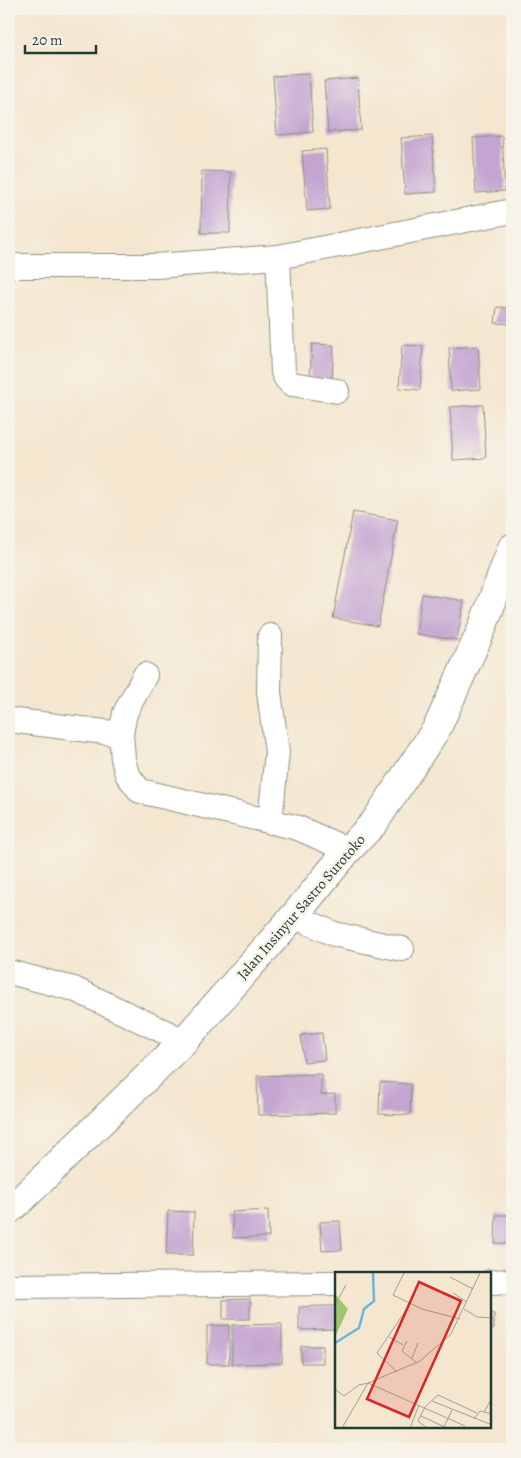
<svg xmlns="http://www.w3.org/2000/svg" width="521" height="1458" font-family="Alegreya,serif">
	<style>
		.building { fill: #c4a5d1 }
		.lines { fill: none; stroke-linecap: round; stroke-linejoin: round }
		.minor-casing { stroke: #8a9282; stroke-width: 26 }
		.tertiary-casing { stroke: #8a9282; stroke-width: 30 }
		.minor { stroke: #fff; stroke-width: 24 }
		.tertiary { stroke: #fff; stroke-width: 28 }
		.labels { text-anchor: middle; stroke-width: 5; stroke-linejoin: round; paint-order: stroke }
		.street-label { font-size: 15px; fill: #1f3d34; stroke: #f7f3e8 }
		.inset-river { fill: none; stroke: #6ab6e3; stroke-width: 2.5 }
		.inset-road { fill: none; stroke: #9fa291; stroke-width: 1 }
		.view { fill: #d62828; fill-opacity: 0.15; stroke: #d62828; stroke-width: 2.5 }
		.inset-edge { fill: none; stroke: #1f3d34; stroke-width: 2.5 }
	</style>
	<rect width="100%" height="100%" fill="#f7f3e8"/>
	<filter id="ink" filterUnits="userSpaceOnUse"><feTurbulence type="fractalNoise" baseFrequency=".02" numOctaves="2"/><feDisplacementMap in="SourceGraphic" scale="10" xChannelSelector="R" yChannelSelector="G"/><feConvolveMatrix kernelMatrix="1 2 1 2 8 2 1 2 1" color-interpolation-filters="sRGB"/></filter>
	<filter id="wash" filterUnits="userSpaceOnUse"><feTurbulence type="fractalNoise" baseFrequency=".0096" numOctaves="4" result="noise"/><feDisplacementMap in="SourceGraphic" scale="20" xChannelSelector="R" yChannelSelector="G"/><feGaussianBlur stdDeviation="1.12" result="paint"/><feColorMatrix in="noise" values="0 0 0 0 0 0 0 0 0 0 0 0 0 0 0 0 0 1.4 0 .05"/><feComposite in="paint" operator="in"/></filter>
	<g filter="url(#wash)">
		<rect width="100%" height="100%" fill="#f4e6cf"/>
		<g id="blocks">
			<path class="building" d="M309,74l4,58 -36,3 -4,-59z
				M358,78l3,52 -33,2 -4,-51z
				M432,136l4,56 -31,2 -4,-56z
				M502,136l3,55 -29,2 -3,-55z
				M326,149l4,60 -23,2 -5,-60z
				M202,171l29,1 -1,61h-29z
				M497,307l15,1v16l-17,-1z
				M312,344l22,1 -2,34 -22,-1z
				M402,345l21,1 -3,44 -21,-2z
				M478,346l3,43 -30,2 -2,-43z
				M483,405l3,53 -33,2 -3,-53z
				M353,512l45,8 -20,106 -45,-8z
				M422,594l42,7 -7,39 -41,-6z
				M322,1033l3,27 -21,2 -3,-27z
				M321,1074v21l14,-1v19l-77,2 -1,-39z
				M380,1082l31,2 -1,31 -31,-1z
				M268,1210l1,27 -36,1 -1,-26z
				M168,1211l26,1 -1,43h-27z
				M496,1215h16v29l-17,-1z
				M340,1221l2,29 -20,1 -2,-29z
				M250,1299v20h-27v-19z
				M323,1306h13v23l-37,1v-23z
				M490,1313l4,1v15h-4z
				M282,1324v39l-50,1v-39z
				M229,1325v39h-22v-38z
				M301,1346h22v17h-22z"/>
		</g>
	</g>
	<g filter="url(#ink)">
		<use href="#blocks" fill-opacity="0" stroke="#8a9282" stroke-width="1"/>
		<g class="lines">
			<g class="minor-casing">
				<path id="minor" d="M278,257l5,115c2,6 4,9 9,12l45,7
					M9,266h146l123,-9 234,-46
					M270,636l-1,56 8,60 -7,70
					M145,675l-20,38 -4,21 2,25 4,15 13,17 158,37 50,22
					M9,720l112,14
					M294,916l40,18 68,15
					M9,972l65,17 110,52
					M490,1282l22,-1
					M9,1286l327,-3"/>
			</g>
			<g class="tertiary-casing">
				<path id="tertiary" d="M9,1210l13,-11 162,-158 110,-125 54,-66 26,-27 63,-95 44,-97 31,-83"/>
			</g>
			<use href="#minor" class="minor"/>
			<use href="#tertiary" class="tertiary"/>
		</g>
	</g>
	<g class="labels">
		<g class="street-label">
			<text transform="translate(301 907) rotate(-49)" y="5">Jalan Insinyur Sastro Surotoko</text>
		</g>
	</g>
	<g transform="translate(335 1272)">
		<rect width="156" height="156" fill="#f4e6cf"/>
		<path d="M0,22l13,15 -13,28z" fill="#a1c56f"/>
		<path class="inset-river" d="M0,71l24,-15 5,-19 10,-8 -1,-28"/>
		<path class="inset-road" d="M69,1l-11,22 29,14 38,10M115,5l23,12M118,21l14,9M0,33l11,-20M129,37l13,8 15,1M54,65l14,8M72,69l-5,10 15,12M77,86l6,-15M62,100l-20,-19 33,-49M0,117l9,7 15,-11 9,-2 97,43M97,129l60,24M149,140l8,-14M86,144l26,12M139,147l6,-8 12,3M109,155l8,-17M7,156l26,-45 52,-22 31,-27 29,-61M75,156l9,-23M92,156l-9,-7 7,-14 13,-12 39,18"/>
		<path class="view" d="M84,10l42,19 -52,116 -42,-18z"/>
		<rect width="156" height="156" class="inset-edge"/>
	</g>
	<rect width="521" height="1458" fill="none" stroke="#f7f3e8" stroke-width="30"/>
	<path d="M25 45v8h71v-8" fill="none" stroke="#1f3d34" stroke-width="2.5"/>
	<text x="32" y="45" font-size="15" fill="#1f3d34" stroke="#f7f3e8" stroke-width="4" paint-order="stroke">20 m</text>
</svg>
